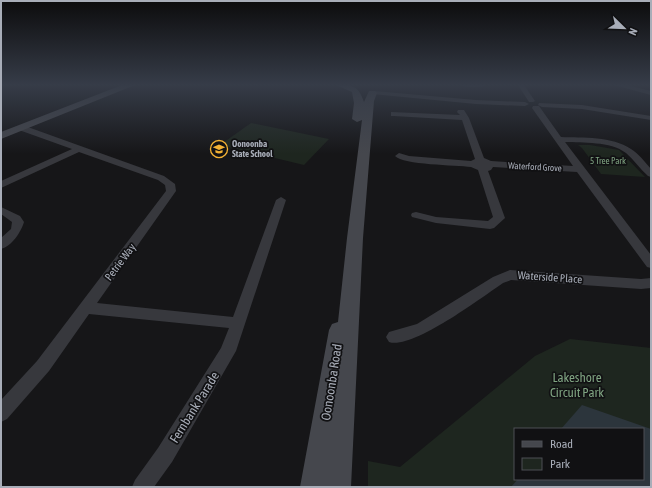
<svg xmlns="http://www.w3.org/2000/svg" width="652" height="488" font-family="'Asap Condensed',sans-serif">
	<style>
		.green { fill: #1e261f; fill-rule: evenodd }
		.water { fill: #2c353c }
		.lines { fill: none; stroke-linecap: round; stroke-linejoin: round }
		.street { fill: #37383d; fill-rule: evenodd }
		.secondary { fill: #45474d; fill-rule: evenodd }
		.labels { text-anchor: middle; stroke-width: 3.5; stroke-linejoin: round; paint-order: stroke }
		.far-poi-label { font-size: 9px; font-weight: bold; fill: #a8adb8; stroke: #111113; text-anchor: start }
		.far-park-label { font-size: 9px; fill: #7fa381; stroke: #111113 }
		.far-street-label { font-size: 9px; fill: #a8adb8; stroke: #111113 }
		.street-label { font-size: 11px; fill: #a8adb8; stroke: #111113 }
		.near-park-label { font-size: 13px; fill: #7fa381; stroke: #111113 }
		.near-street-label { font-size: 13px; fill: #a8adb8; stroke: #111113 }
	</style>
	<rect width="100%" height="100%" fill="#161618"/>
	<path class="green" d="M251,123l78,16 -25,26 -84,-20z
		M578,145h12l29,5 26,27 -44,-3 -19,-26z
		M570,339l81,9v139h-283v-26l32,6 135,-111zM515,429h128v50h-128z"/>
	<path class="water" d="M582,405l69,24v58h-140l7,-8h125v-50h-82z"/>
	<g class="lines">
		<path class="street" d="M461,85h25c-6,3 -19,3 -25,0z
			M518,85h6l11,16 -2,1h-4z
			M614,85h13l24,6v4z
			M374,91l102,9 49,2 4,2 -4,2 -49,-2 -104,-10v-2z
			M539,103l43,2 69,11v4l-69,-11 -40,-2 -4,-2z
			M533,106h6l22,31c22,1 51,-1 70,12 8,5 14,13 20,20v8l-3,-1c-8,-7 -14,-16 -22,-23 -16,-12 -43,-10 -61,-11l86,113v13l-4,-1 -70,-95 -84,-5 -2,3 -3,1 17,47 -11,10 -4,1 -54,-6 -24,-6 -1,-2 1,-2 4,-1 20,5 52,4 5,-4 -15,-47 -7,-3c-15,-2 -68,-2 -76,-11l4,-3 10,3 62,5 4,-2 -13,-39 -68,-4h-3v-4l69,3 -3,-3 1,-2h6l5,8 15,40 7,3 82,5 -41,-58z
			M19,126h6l139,50 11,8 1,7 -79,112 136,14 43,-117 5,-3 5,3 -50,151 -64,111 -18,25h-22l3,-7 23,-32 63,-100 8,-20 -140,-14 -40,57 -42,48 -6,3v-22l36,-39 129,-170 -1,-6 -7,-5 -79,-28 -78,36v-7l71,-32 -53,-19z
			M1,207l19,9 4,6c-3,10 -12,24 -23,27v-11l10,-9 1,-7 -11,-8z
			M510,270l131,9 10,-1v10l-10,1 -130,-9 -8,3c-22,15 -91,67 -114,59l-3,-5 3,-5 28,-8 76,-47z"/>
		<path class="secondary" d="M122,85h13l-134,54v-7z
			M336,85c17,0 22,0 28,17l5,-11h6l2,2 -3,8 -11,137 -12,249h-51l29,-157 3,-6 6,-2 9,-84 15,-118 -5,2 -5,-3 2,-16 -2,-11z"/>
	</g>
	<linearGradient id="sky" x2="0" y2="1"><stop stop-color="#0c0c0d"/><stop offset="0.55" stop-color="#363c48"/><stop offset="1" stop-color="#363c48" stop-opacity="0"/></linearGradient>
	<rect width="652" height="154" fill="url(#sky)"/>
	<defs>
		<g id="school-ring" transform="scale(0.9)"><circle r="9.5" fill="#111113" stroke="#f2b134" stroke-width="1.5"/><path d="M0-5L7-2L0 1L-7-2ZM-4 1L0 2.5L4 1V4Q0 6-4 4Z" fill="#f2b134"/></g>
	</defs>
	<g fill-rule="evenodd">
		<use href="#school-ring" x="219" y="149"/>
	</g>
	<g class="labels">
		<g class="far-poi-label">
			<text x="232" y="147">Oonoonba<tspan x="232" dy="10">State School</tspan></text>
		</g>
		<g class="far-park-label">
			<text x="608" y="164">5 Tree Park</text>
		</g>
		<g class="far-street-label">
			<text transform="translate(535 167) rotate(3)" y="3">Waterford Grove</text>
		</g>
		<g class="street-label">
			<text transform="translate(120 262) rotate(-53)" y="4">Petrie Way</text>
			<text transform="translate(550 277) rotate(4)" y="4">Waterside Place</text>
		</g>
		<g class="near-park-label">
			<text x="577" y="382">Lakeshore<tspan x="577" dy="15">Circuit Park</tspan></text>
		</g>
		<g class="near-street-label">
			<text transform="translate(331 382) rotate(-81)" y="5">Oonoonba Road</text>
			<text transform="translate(194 407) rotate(-58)" y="5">Fernbank Parade</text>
		</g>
	</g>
	<rect width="652" height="488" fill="none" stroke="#a8adb8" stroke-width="4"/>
	<rect x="514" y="428" width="130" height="52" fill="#111113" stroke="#4d4f55"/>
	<rect x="522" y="441" width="20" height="6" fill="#45474d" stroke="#4d4f55"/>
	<text x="550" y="448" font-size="12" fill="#a8adb8">Road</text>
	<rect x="522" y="458" width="20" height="12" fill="#1e261f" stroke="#4d4f55"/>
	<text x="550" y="468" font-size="12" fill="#a8adb8">Park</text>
	<g transform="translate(624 28) rotate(113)" stroke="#111113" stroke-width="3" paint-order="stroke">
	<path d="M0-3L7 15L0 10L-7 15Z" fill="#a8adb8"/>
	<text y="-6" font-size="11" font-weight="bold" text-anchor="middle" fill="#a8adb8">N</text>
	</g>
</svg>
